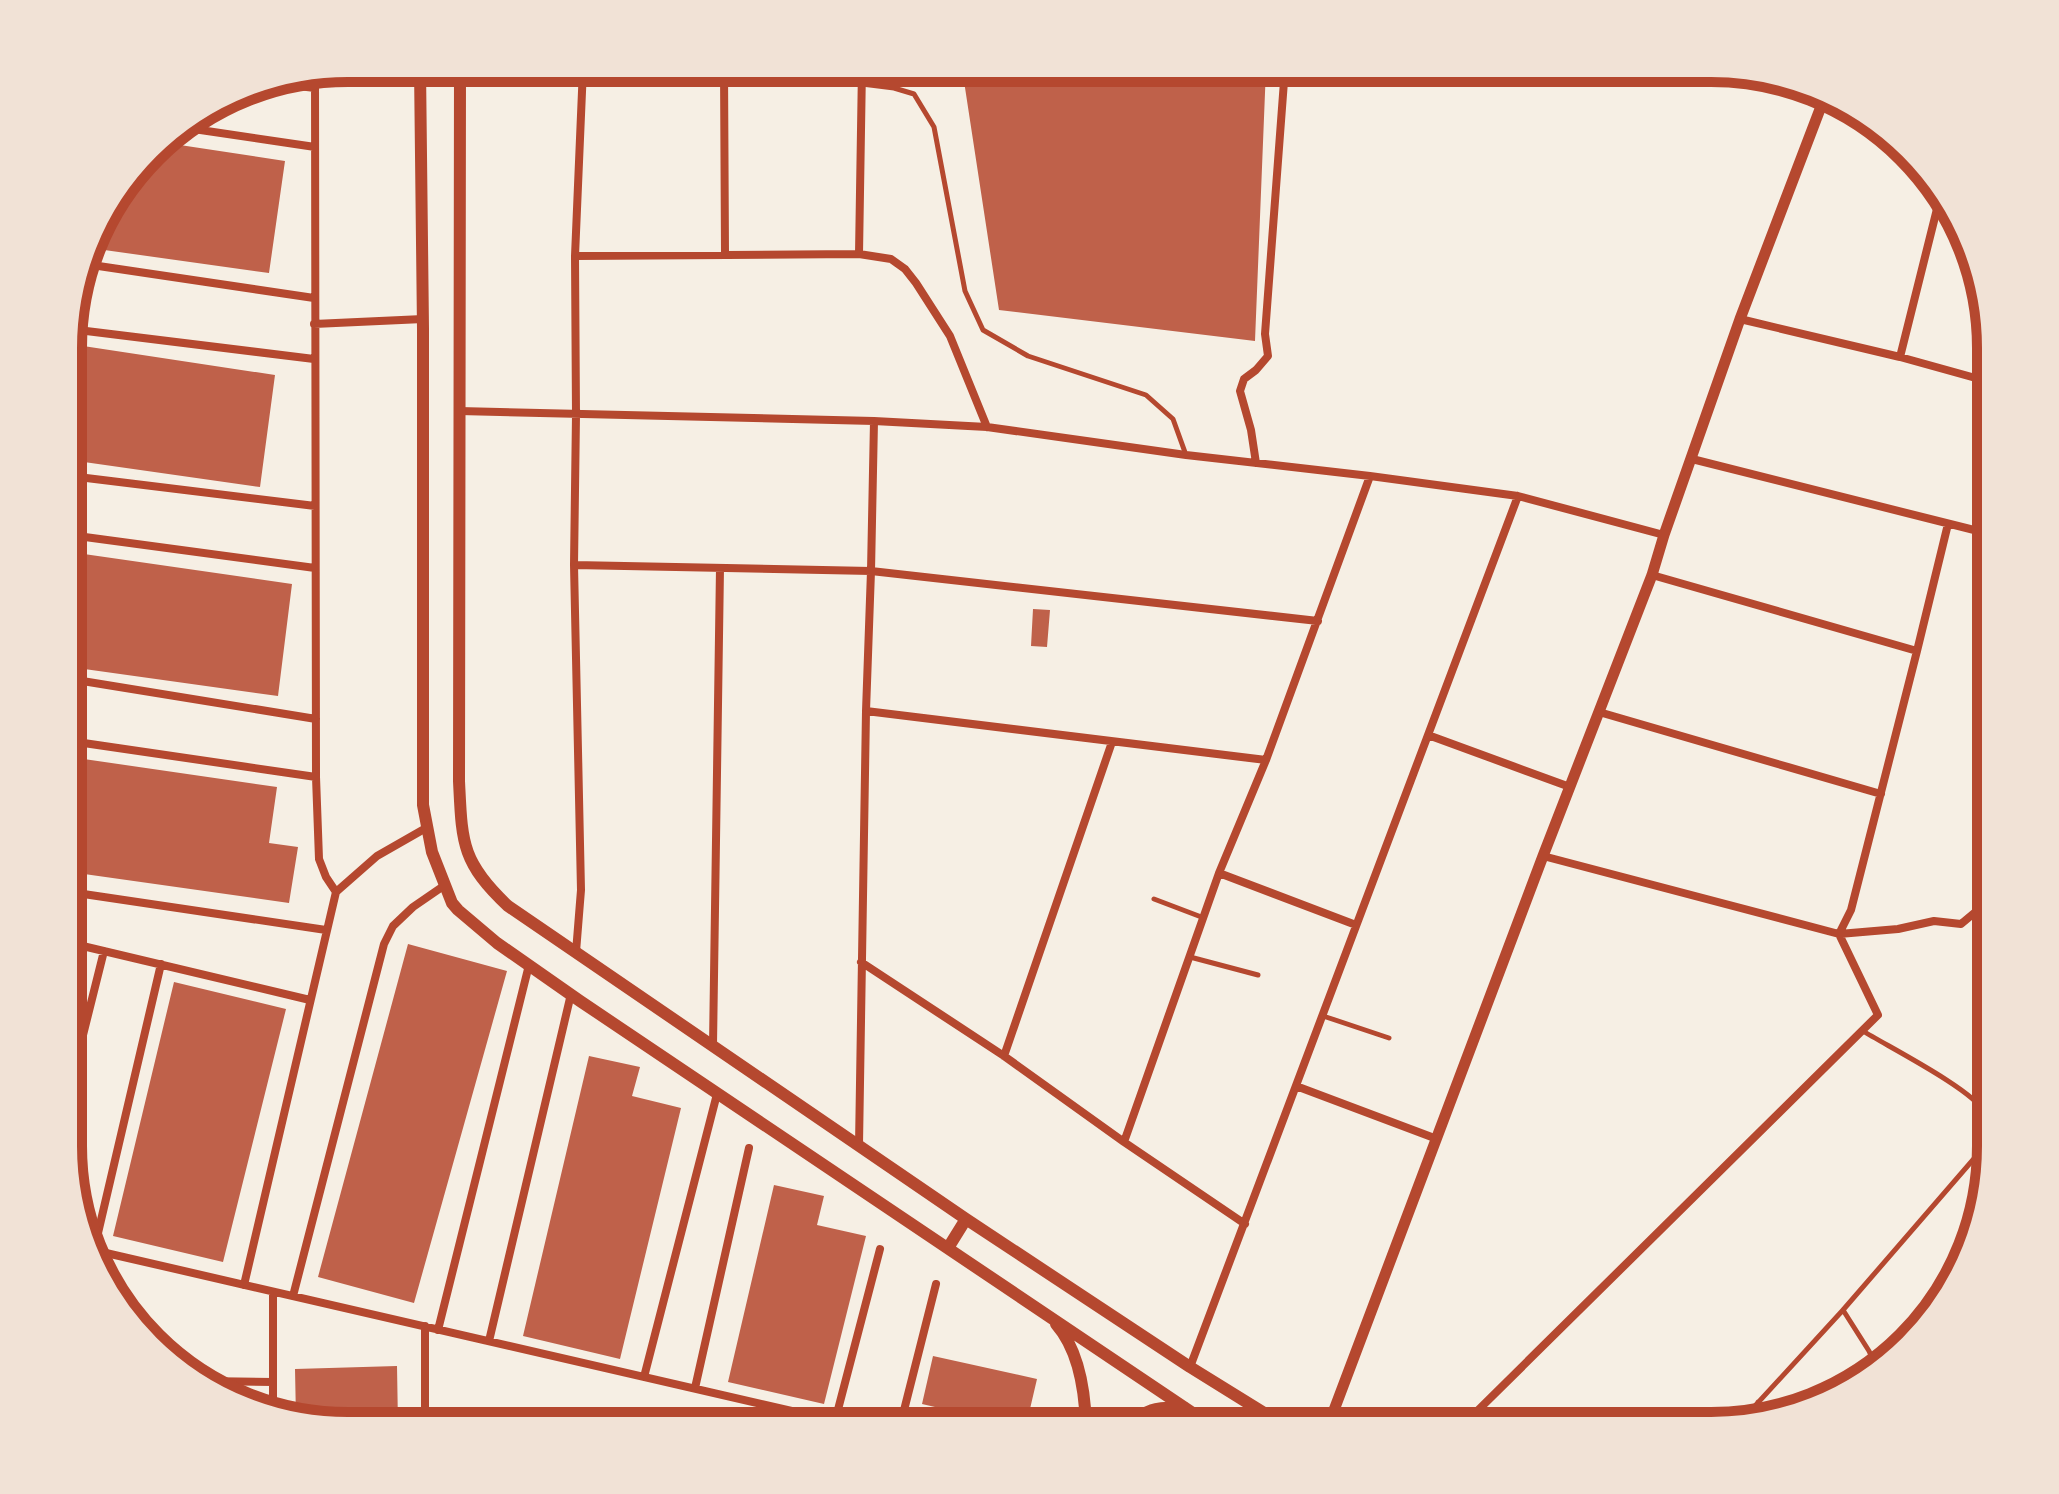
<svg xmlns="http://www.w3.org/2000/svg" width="2059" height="1494" font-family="'Sofia Sans Condensed',sans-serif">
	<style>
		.building { fill: #bf614a }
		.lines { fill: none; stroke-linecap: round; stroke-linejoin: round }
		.service { stroke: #b5482f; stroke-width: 5 }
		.minor { stroke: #b5482f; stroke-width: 8 }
		.tertiary { stroke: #b5482f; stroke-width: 11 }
		.secondary { stroke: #b5482f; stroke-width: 12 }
		.rim { fill: none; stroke: #b5482f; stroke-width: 10 }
	</style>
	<rect width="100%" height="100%" fill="#f6efe4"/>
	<path class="building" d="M962,68h304l-11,273 -256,-31z
		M160,142l125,19 -16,112 -179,-25 7,-24z
		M70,344l205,31 -15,112 -190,-27z
		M70,552l222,32 -14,112 -208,-29z
		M1033,609l17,1 -3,37 -16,-1z
		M70,757l207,30 -8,56 29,4 -9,56 -219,-31z
		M408,944l99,27 -93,332 -96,-26z
		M174,982l112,27 -63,253 -110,-26z
		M589,1056l51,11 -8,29 49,12 -61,251 -97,-23z
		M774,1185l50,11 -7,29 49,11 -42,168 -96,-22z
		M933,1356l104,23 -11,47h-9l-95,-22z
		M397,1366l1,59h-68l-34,-6 -1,-50z"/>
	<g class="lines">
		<path class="service" d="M862,84l32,4 20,6 20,33 31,164 18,39 45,26 118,39 27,24 13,36
			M1154,899l50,19
			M1190,957l68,18
			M1323,1016l66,22
			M1843,1310l135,-156c5,-13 13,-28 6,-42 -10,-22 -97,-66 -121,-81
			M1758,1402l8,11
			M1743,1419l100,-109 26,41 6,13"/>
		<path class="minor" d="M724,68l1,186
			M273,83l42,5
			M180,127l135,20
			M859,254l32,5 14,10 11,14 34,53 37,91
			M575,256l284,-2 3,-186
			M85,264l229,34
			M1740,319l160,38 90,25
			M314,324l109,-5
			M70,329l244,30
			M1900,357l40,-160
			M459,411l415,10 113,6 199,28 184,21 148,20 146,39
			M1692,459l298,75
			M1256,463l-5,-33 -11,-39 4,-12 12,-9 12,-14 -3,-22 20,-266
			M70,476l245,30
			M70,535l245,33
			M574,565l297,6 447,50
			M1652,575l265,76
			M70,679l246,40
			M866,711l400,49
			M1599,712l282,82
			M1428,735l142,52
			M70,741l246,36
			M1219,873l137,52
			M70,892l256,38
			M336,892l41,-36 49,-28
			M1839,934l12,-24 66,-259 31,-127
			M1839,934l59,-5 36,-8 27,3 18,-15 7,-26 4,-3
			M70,943l240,57
			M576,952l5,-62 -7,-325 2,-150 -1,-159 8,-188
			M861,962l143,94 120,86 121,82
			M713,1045l7,-477
			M1004,1056l108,-314
			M1296,1086l141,53
			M70,1087l34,-136
			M1124,1142l95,-269 47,-113 104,-284
			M859,1145l7,-434 5,-140 3,-150
			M93,1250l764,176
			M94,1250l67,-286
			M244,1285l92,-393 -10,-15 -7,-18 -3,-82 -1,-702
			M293,1296l91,-352 9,-18 20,-19 32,-22
			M425,1326v99
			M438,1330l91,-365
			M489,1341l82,-347
			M1190,1367l328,-871
			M644,1377l73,-283
			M202,1381l71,1
			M695,1388l54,-240
			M273,1414v-122
			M835,1421l45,-172
			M425,1424l363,-1
			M900,1426l36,-142
			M1462,1426l416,-411 -39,-81 -296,-78"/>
		<path class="tertiary" d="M1328,1426l215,-570 109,-281 12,-40 76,-216 85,-223"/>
		<path class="secondary" d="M420,68l3,261v476l9,47 20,51 6,7 39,33 83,58 632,425
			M460,68l-1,713c3,61 2,81 49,125l458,313 224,148 95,59
			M948,1248l18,-29
			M1056,1324c23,26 29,68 30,102
			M1130,1426c17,-20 30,-18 54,-19"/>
	</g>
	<path d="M0 0H2059V1494H0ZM348 82H1711A266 266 0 0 1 1977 348V1146A266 266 0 0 1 1711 1412H348A266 266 0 0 1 82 1146V348A266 266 0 0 1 348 82Z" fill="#f1e2d6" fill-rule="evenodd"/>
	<path class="rim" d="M348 82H1711A266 266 0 0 1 1977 348V1146A266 266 0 0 1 1711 1412H348A266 266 0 0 1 82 1146V348A266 266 0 0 1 348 82Z"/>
</svg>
